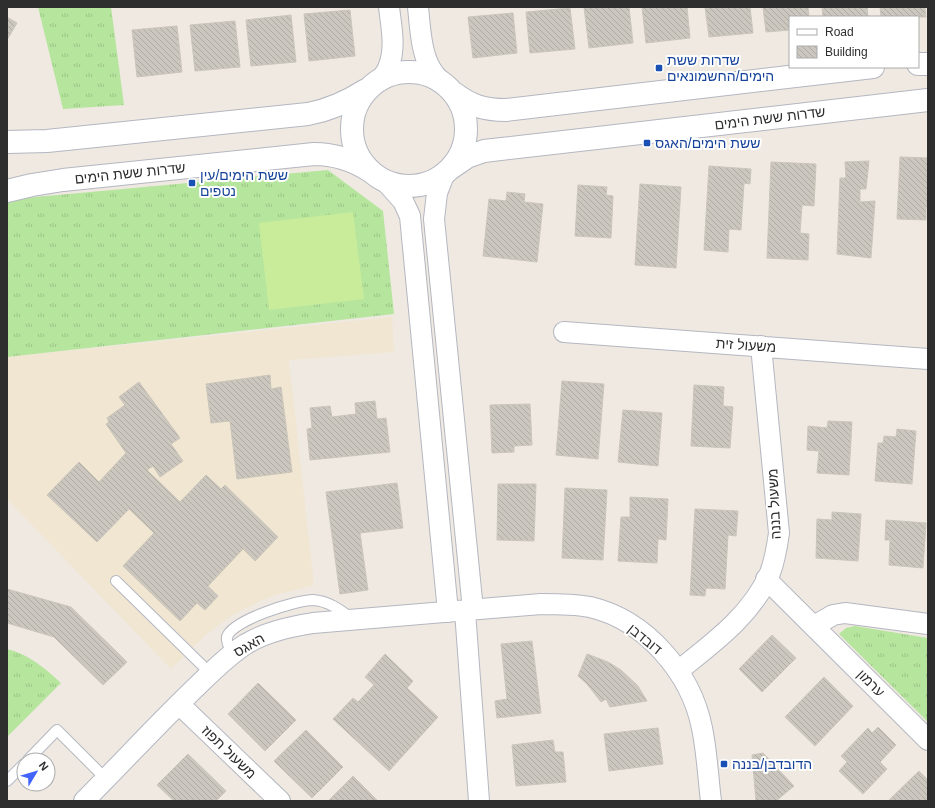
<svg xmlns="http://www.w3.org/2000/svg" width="935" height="808" font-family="Arial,'Noto Sans Hebrew',sans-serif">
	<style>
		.education { fill: #f0e6d1 }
		.grass { fill: url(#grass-tufts) }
		.pitch { fill: #c9ec9a }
		.building { fill: url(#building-back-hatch); stroke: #cbc5ba }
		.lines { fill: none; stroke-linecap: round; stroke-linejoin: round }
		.lane-casing { stroke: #b4b7c1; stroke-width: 12 }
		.street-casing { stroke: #b4b7c1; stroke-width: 22 }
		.secondary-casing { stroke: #b4b7c1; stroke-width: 24 }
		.lane { stroke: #fff; stroke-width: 10 }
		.street { stroke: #fff; stroke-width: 20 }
		.secondary { stroke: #fff; stroke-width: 22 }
		.transit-dot { fill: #1a4fb4; stroke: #fff; stroke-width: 1.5 }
		.labels { text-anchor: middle; stroke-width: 4; stroke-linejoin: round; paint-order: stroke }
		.transit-label { font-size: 14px; fill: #164399; stroke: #fff; text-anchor: start }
		.street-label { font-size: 14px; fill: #2e2e2e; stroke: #fff }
	</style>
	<defs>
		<pattern id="grass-tufts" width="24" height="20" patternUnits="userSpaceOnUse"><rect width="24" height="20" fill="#b6e59e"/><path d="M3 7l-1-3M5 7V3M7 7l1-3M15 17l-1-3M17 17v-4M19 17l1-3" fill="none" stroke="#9dc588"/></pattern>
		<pattern id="building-back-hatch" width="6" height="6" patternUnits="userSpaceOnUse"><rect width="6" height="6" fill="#cbc7bf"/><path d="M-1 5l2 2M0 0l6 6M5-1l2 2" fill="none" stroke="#afaba4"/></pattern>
	</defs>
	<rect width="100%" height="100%" fill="#efe9e1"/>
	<path class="education" d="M392,317l2,35 -105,8 25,225 -38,10 -16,6 -28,14 -24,18 -37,36 -164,-170v-142z"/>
	<path class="grass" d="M38,7h73l13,98 -61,4z
		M328,170l55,41 11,103 -387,43v-155l18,-4z
		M855,626l73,12v84l-89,-88 7,-6z
		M7,649c21,5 38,19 54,34l-54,54z"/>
	<path class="pitch" d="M353,212l11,87 -95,11 -10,-87z"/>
	<path class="building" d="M584,7h45l4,36 -44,5z
		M642,7h45l3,31 -44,5z
		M705,7h45l3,26 -44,4z
		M763,7h45l1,10h-19v13l-24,2z
		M822,7h45l1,10h-45z
		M880,7h45l1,10h-45z
		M570,8l5,41 -45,4 -4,-41z
		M350,10l5,46 -46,5 -5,-47z
		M513,13l4,40 -44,5 -5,-41z
		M291,15l5,47 -45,4 -5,-46z
		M7,17l10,6 -10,17z
		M235,21l5,46 -45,4 -5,-46z
		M177,26l5,46 -45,5 -5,-47z
		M900,157l28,1v49h-2v13l-29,-1z
		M869,161l-3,28h-6v13l15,-1 -4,57 -34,-4 3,-76h6l-1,-16z
		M771,162l45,2 -2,42 -12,-1 -2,28 9,1 -1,26 -41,-2z
		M709,166l42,3 -1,15 -6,-1 -3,47 -12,-1 -1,23 -24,-2z
		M640,184l41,3 -5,81 -41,-3z
		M578,185l29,2 -1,8 7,1 -2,42 -36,-2z
		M507,192l18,2 -1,8 19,2 -6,58 -54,-6 6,-57 17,2z
		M270,375l1,14 10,-2 11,85 -55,7 -7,-58 -19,2 -5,-39z
		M562,381l42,3 -6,75 -42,-4z
		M139,382l41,56 -9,6 12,17 -23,16 -7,-11 -6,4 33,32 26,-27 15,14 4,-4 53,52 -23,24 -12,-12 -35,37 10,10 -13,14 -8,-7 -17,18 -57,-55 31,-33 -25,-24 -32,33 -50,-47 32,-33 20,20 27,-29 -20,-29 3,-2 -2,-4 18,-13 -6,-8z
		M694,385l30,2 -1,19 10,1 -3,41 -39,-2z
		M375,401l2,18 9,-1 4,34 -80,8 -3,-31 5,-1 -2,-20 20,-2 2,11 24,-3 -1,-11z
		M530,404l2,41 -18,1v6l-22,1 -2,-48z
		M623,410l39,3 -4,53 -40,-4z
		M828,421l24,1 -3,53 -32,-2 2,-22 -12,-1 1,-24 19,2z
		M897,429l19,2 -4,53 -37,-3 3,-38h5l1,-7 12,1z
		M397,483l6,45 -43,5 8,57 -28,4 -14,-102z
		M498,484h38l-2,57 -37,-1z
		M565,488l42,2 -4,70 -41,-2z
		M630,497l38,2 -2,41 -8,-1 -1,24 -39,-2 3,-44h9z
		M695,509l43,2 -2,25 -8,-1 -3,54 -19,-1 -1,8 -15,-1z
		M832,512l29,2 -3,47 -42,-3 1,-39 15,1z
		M886,520l40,3 -3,45 -34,-3 1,-25h-5z
		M7,589l64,18 56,55 -24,23 -49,-48 -47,-14z
		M772,635l24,23 -34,34 -23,-23z
		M532,641l9,72 -44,5 -2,-17 12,-2 -6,-55z
		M385,654l28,27 -6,7 31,29 -49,54 -56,-52 20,-21 5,4 16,-17 -9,-8z
		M587,654l21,8 13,8 17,16 9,15 -37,6 -4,-8 -5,3 -14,-18 -9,-8z
		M824,677l29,29 -38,40 -30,-29z
		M258,683l38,37 -31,31 -37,-37z
		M878,727l18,18 -16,17 7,7 -24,25 -24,-23 8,-9 -6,-6 27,-28 4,5z
		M658,728l5,36 -54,7 -5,-37z
		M306,730l37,37 -31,31 -38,-37z
		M553,740l2,12h8l3,30 -50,4 -4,-41z
		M763,753l31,33 -18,15h-20l-4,-46z
		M188,754l38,37 -10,10h-42l-17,-16z
		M919,771l9,9v21h-40z
		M353,776l25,25h-50z"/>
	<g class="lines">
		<g class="lane-casing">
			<path id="lane" d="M116,581l94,92
				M232,654c-2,-5 -6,-12 -5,-17 5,-17 70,-37 86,-37 15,1 26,9 38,18
				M28,760l29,-30 49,49
				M7,781l17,-17"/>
		</g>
		<g class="street-casing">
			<path id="street" d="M418,7c2,19 3,46 13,62 2,4 6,8 9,13
				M381,79c3,-4 7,-9 8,-14 7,-18 2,-40 0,-58
				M444,175l-7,18 -3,26 39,391
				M385,181l18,20 7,15 38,396
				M564,332l364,27
				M766,579l162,161
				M465,611l14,190
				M814,626l19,-11 12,-2 83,11
				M678,671c35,-28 74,-56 92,-98 5,-13 7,-26 9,-40l-18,-187
				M179,704l101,97
				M84,801c35,-35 69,-72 105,-107 18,-17 35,-36 57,-50 20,-12 43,-17 67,-21l228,-19c16,0 32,0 49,3 56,13 101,66 112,121 5,24 6,49 9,73"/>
		</g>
		<g class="secondary-casing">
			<path id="secondary" d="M918,64h10
				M352 129a57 57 0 1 1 114 0a57 57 0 1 1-114 0Z
				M454,93c17,13 30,17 52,17l367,-43
				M7,142l40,-1 261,-27c22,-4 39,-12 58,-24
				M451,168l16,-11 17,-6 444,-51
				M7,191l25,-6 31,-5 251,-26c20,0 39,6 56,17"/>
		</g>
		<use href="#lane" class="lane"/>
		<use href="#street" class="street"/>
		<use href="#secondary" class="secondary"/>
	</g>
	<g class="transit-dot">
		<rect x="655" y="64" width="8" height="8" rx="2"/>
		<rect x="643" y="139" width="8" height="8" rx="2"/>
		<rect x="188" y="179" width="8" height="8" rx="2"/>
		<rect x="720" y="760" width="8" height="8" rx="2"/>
	</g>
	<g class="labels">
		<g class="transit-label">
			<text x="667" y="65">שדרות ששת<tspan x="667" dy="16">הימים/החשמונאים</tspan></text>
			<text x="655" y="148">ששת הימים/האגס</text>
			<text x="200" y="180">ששת הימים/עין<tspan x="200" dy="16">נטפים</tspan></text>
			<text x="732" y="769">הדובדבן/בננה</text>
		</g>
		<g class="street-label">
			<text transform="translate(770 118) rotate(-7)" y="5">שדרות ששת הימים</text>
			<text transform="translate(130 173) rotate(-6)" y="5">שדרות ששת הימים</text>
			<text transform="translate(746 345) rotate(4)" y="5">משעול זית</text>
			<text transform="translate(774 504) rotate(-93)" y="5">משעול בננה</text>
			<text transform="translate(645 639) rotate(39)" y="5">דובדבן</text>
			<text transform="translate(249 645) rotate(-30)" y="5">האגס</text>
			<text transform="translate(871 683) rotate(45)" y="5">ערמון</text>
			<text transform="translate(229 752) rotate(44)" y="5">משעול תפוז</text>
		</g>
	</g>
	<rect width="935" height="808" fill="none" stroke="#2e2e2e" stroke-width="16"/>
	<rect x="789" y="16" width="130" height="52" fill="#ffffff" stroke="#ababab"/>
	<rect x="797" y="29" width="20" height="6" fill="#ffffff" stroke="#ababab"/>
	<text x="825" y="36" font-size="12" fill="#2e2e2e">Road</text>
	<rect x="797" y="46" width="20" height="12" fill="url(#building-back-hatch)" stroke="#ababab"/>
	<text x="825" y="56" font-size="12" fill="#2e2e2e">Building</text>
	<g transform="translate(36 772) rotate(52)"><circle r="19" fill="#ffffff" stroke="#ababab"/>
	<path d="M0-3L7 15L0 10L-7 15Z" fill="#4264fb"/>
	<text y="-6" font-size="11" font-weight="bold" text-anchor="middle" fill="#2e2e2e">N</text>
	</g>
</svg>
